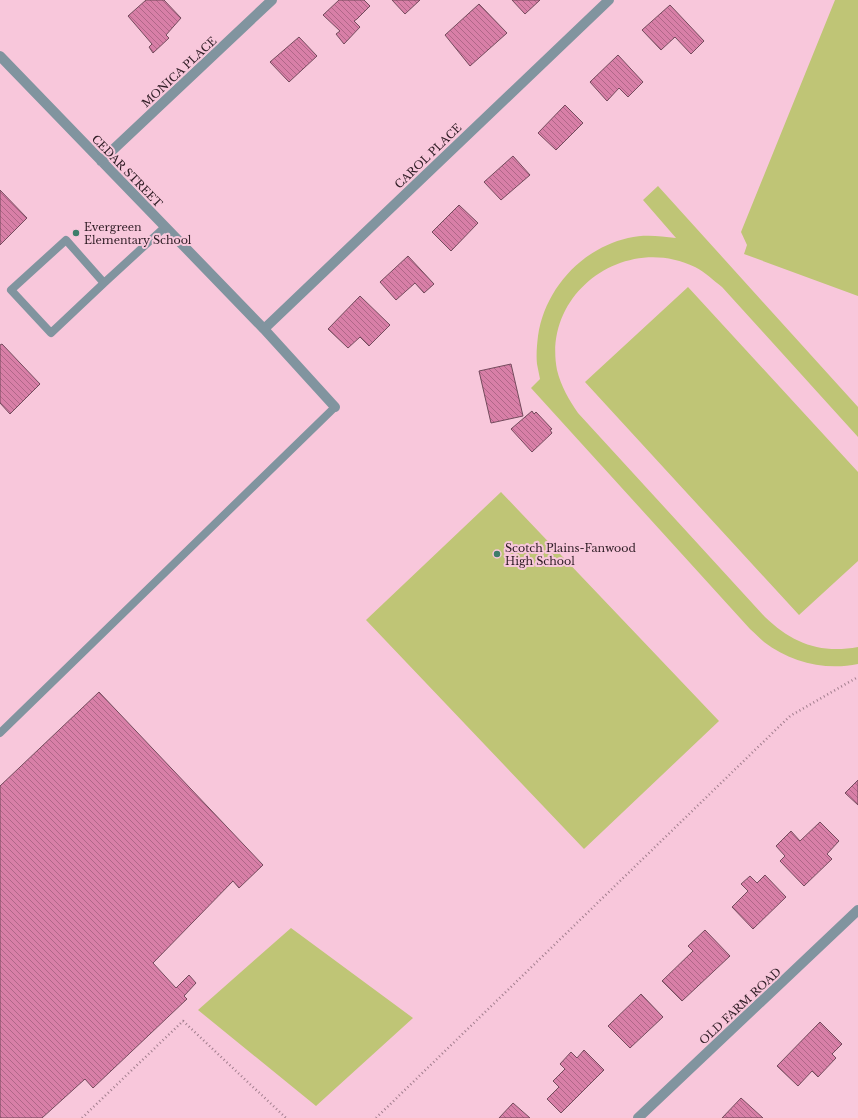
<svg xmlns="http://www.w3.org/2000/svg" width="858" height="1118" font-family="'Libre Baskerville',serif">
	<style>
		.green { fill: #bfc576 }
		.building { fill: url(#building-back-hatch); stroke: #744b5d }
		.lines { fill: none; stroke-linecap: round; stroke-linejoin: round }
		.path { stroke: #a07d8c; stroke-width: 2.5; stroke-dasharray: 1 3; stroke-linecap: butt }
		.service { stroke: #81949f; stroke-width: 8 }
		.minor { stroke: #81949f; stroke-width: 10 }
		.poi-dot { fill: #3e7d6a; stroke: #f8c7db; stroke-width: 1.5 }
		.labels { text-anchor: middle; stroke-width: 4; stroke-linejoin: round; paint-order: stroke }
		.street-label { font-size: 11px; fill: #2e1c24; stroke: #f8c7db }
		.poi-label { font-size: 11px; fill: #2e1c24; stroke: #f8c7db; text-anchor: start }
	</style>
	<defs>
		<pattern id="building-back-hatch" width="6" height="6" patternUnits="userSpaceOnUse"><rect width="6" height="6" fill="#d87fa7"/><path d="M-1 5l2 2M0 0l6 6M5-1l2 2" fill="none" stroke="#b06788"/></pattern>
	</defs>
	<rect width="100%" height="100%" fill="#f8c7db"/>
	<path class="green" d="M835,0h23v296l-114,-42 3,-9 -6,-13z
		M658,186l200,221v30l-136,-150c-9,-7 -17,-15 -27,-20 -69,-34 -153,25 -138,103 4,16 12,30 21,43l187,204c27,26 55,37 93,30v17c-33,7 -68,-2 -94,-22 -5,-4 -9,-9 -14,-13l-219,-241 9,-9c-1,-5 -2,-10 -3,-15 -1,-9 0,-19 1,-28 7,-47 43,-87 90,-98 17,-4 31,-2 48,0l-33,-38z
		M688,287l170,185v89l-59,54 -214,-233z
		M501,492l218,229 -135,128 -218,-229z
		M291,928l122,90 -97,88 -118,-96z"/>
	<path class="building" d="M146,0h18l17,18 -15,17 3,3 -16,15 -4,-6 3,-3 -24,-28z
		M339,0h25l6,6 -13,13 -3,2 6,6 -16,17 -8,-10 4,-3 -17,-16z
		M392,0h28l-15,14z
		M512,0h28l-15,14z
		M479,4l28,29 -37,33 -25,-31z
		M670,5l34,36 -13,13 -16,-17 -14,13 -19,-20z
		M299,37l18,19 -28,26 -19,-20z
		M618,55l25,27 -15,15 -9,-9 -12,13 -17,-19z
		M565,105l18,18 -27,27 -18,-17z
		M513,156l17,19 -29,25 -17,-18z
		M0,190l27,28 -27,27z
		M459,205l19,18 -27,28 -19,-19z
		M408,256l26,28 -10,9 -9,-10 -19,17 -16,-18z
		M360,296l30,29 -21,21 -9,-9 -12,11 -20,-19z
		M2,344l38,40 -30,30 -10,-11v-58z
		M511,364l12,52 -32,7 -12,-52z
		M532,411l2,3 2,-2 16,17 -2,1 2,3 -20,19 -21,-23z
		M99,692l164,173 -24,23 -6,-7 -80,82 23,25 13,-13 7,8 -12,13 3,3 -94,89 -8,-9 -43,39h-42v-332z
		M858,780v25l-13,-12z
		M820,822l19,19 -12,13 5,5 -28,27 -24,-25 5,-5 -9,-10 15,-15 9,10z
		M765,875l21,22 -33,32 -21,-22 16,-16 -7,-7 9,-8 7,7z
		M705,930l25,26 -48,45 -20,-20 31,-30 -5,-5z
		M641,994l22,23 -33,31 -22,-22z
		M820,1022l22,22 -10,10 4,4 -18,19 -6,-6 -14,15 -21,-20z
		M584,1050l20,20 -43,43 -14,-14 12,-12 -6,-6 12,-12 -5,-5 11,-12 6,6z
		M741,1098l22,20h-41z
		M513,1103l17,15h-31z"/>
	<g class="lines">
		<path class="path" d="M82,1118l101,-97 103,97
			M376,1118l414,-402 68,-39"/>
		<path class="service" d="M104,283l-53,50 -40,-43 55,-50 38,43 61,-56
			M0,733l335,-326"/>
		<path class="minor" d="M0,56l264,273 71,78
			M101,161l171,-161
			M264,329l345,-329
			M638,1118l220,-208"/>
	</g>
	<g class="poi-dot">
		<circle cx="76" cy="233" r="4"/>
		<circle cx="497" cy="554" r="4"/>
	</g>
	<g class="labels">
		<g class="street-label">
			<text transform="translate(179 72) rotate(-43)" y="4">MONICA PLACE</text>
			<text transform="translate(428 156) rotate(-44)" y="4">CAROL PLACE</text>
			<text transform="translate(127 171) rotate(46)" y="4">CEDAR STREET</text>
			<text transform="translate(740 1006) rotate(-43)" y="4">OLD FARM ROAD</text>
		</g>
		<g class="poi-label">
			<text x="84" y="231">Evergreen<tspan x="84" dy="13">Elementary School</tspan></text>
			<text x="505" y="552">Scotch Plains-Fanwood<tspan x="505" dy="13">High School</tspan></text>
		</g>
	</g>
</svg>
